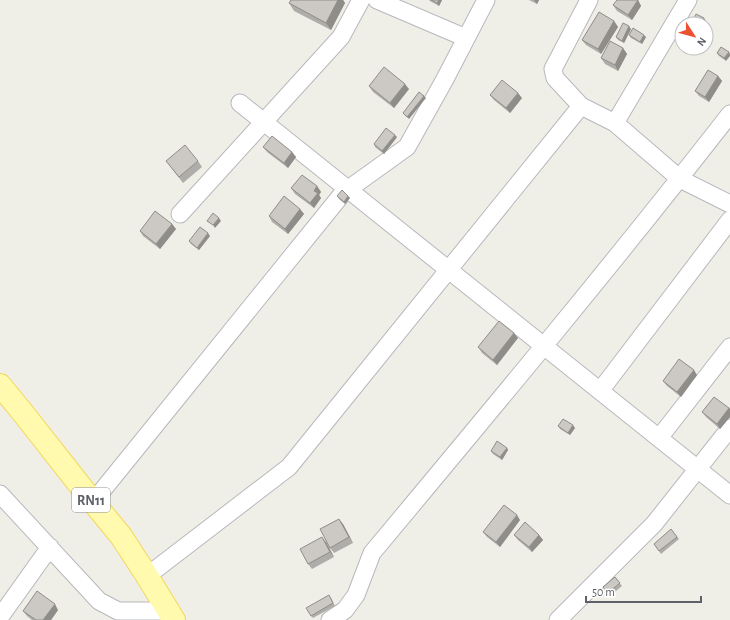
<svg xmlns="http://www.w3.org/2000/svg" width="730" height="620" font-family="'Alegreya Sans',sans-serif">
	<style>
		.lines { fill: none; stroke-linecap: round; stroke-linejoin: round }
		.minor-casing { stroke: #b7b8bd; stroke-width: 19 }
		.major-casing { stroke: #f3d75d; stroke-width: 24 }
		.minor { stroke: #fff; stroke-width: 17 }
		.major { stroke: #fffaad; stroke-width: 22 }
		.wall { fill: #afada9 }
		.shaded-wall { fill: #8f8d89 }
		.building { fill: #ccc9c4; stroke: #8f8d89 }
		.labels { text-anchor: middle; stroke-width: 4; stroke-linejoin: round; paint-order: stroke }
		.shield { fill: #fff; stroke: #8e9095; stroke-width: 1 }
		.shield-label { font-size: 14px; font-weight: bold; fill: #5e6167 }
	</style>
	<rect width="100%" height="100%" fill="#f0efe7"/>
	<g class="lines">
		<g class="minor-casing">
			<path id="minor" d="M377,0l89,38
				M589,0l-36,69 2,9 26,28 34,17 65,56 50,25
				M240,103l490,392
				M615,123l73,-123
				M180,214l161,-177 20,-37
				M600,391l130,-171
				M659,438l71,-91
				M0,494l99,107 19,10h51
				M93,502l250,-309 64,-46 38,-68 41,-79
				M147,576l142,-109 292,-361
				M0,617l50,-70
				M330,620l15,-10 11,-15 16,-42c121,-145 242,-290 358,-439
				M558,620l96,-96 76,-96"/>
		</g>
		<g class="major-casing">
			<path id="major" d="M0,385l23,28 70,89 28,34 26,40 27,44"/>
		</g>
		<use href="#minor" class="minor"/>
		<use href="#major" class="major"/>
	</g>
	<path class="wall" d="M291,0h52l2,3 -14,27 -37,-19 -5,-8z
		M429,0h13l-3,6 -9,-5z
		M529,0h10l-2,4z
		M638,0l3,6 -9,14 -15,-9 -4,-6z
		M614,21l4,6 -17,27 -15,-9 -4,-5z
		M631,29l-7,14 -6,-3 -2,-3z
		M629,35l17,2 -4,7 -11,-6z
		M721,47l5,14 -7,-5 -2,-3z
		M623,48l4,6 -9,17 -13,-7 -4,-6z
		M718,76l4,5 -13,21 -10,-6 -4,-5z
		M369,86l40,3 -15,19 -21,-16z
		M490,95l32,3 -12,15 -16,-13z
		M397,137l-13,17 -9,-7 -1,-3z
		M263,147l29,5 4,5 -8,11 -21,-16z
		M166,161h32l4,6 -19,16z
		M317,186l4,6 -2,3 2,3 -7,10 -19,-14 -4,-6z
		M337,196h11l2,2 -5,6 -6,-5z
		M300,209l4,5 -16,20 -16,-12 -3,-6z
		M172,224l4,5 -16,20 -17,-13 -3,-5z
		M210,236l-11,14 -8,-6 -2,-3z
		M518,338l-21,27 -15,-12 -4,-6z
		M697,375l-16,22 -14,-11 -4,-5z
		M729,408l1,1v8l-10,12 -14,-12 -4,-5z
		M558,426l17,2 -5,7 -10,-6z
		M507,448l1,2 -6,10 -9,-6 -2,-3z
		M520,520l-20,27 -13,-10 -4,-5z
		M343,524l10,19 -19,10 -4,-5z
		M671,529l8,10 -18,15 -7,-10z
		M514,535h25l4,5 -11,12 -14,-12z
		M326,542l8,15 -22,12 -4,-5z
		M615,577l7,9 -12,10 -7,-9z
		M331,598l4,8 -22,12 -2,-2z
		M58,610l-7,10h-19l-5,-4 -4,-5z"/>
	<path class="shaded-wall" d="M338,0h5l2,3 -14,27 -5,-7z
		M439,0h3l-3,6 -2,-3z
		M534,0h5l-2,4z
		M638,0l3,6 -9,14 -4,-5z
		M704,18l2,3 -2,3h-4z
		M614,21l4,6 -17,27 -3,-5z
		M629,26l2,3 -7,14 -2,-2z
		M644,35l2,2 -4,7 -2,-2z
		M623,48l4,6 -9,17 -3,-6z
		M729,52l1,2v2l-4,5 -2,-3z
		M718,76l4,5 -13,21 -4,-5z
		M405,84l4,5 -15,19 -4,-5z
		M518,93l4,5 -12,15 -4,-5z
		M424,96l2,2 -17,21 -2,-2z
		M395,135l2,2 -13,17 -2,-3z
		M292,152l4,5 -8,11 -4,-5z
		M317,186l4,6 -2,3 2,3 -7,10 -4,-5 4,-12z
		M348,196l2,2 -5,6 -1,-2z
		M300,209l4,5 -16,20 -3,-5z
		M219,218l2,3 -6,7 -2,-3z
		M172,224l4,5 -16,20 -4,-5z
		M208,233l2,3 -11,14 -2,-2z
		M514,333l4,5 -21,27 -4,-5z
		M694,370l3,5 -16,22 -4,-5z
		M729,408l1,1v8l-10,12 -3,-5z
		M573,425l2,3 -5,7 -2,-2z
		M507,448l1,2 -6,10 -2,-3z
		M517,515l3,5 -20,27 -4,-5z
		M339,519l4,5 10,19 -4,-6z
		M539,535l4,5 -11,12 -3,-5z
		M322,537l4,5 8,15 -4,-5z
		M55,604l3,6 -7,10h-8z"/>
	<path class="building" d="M291,0h47l-12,23 -37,-20z
		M431,0h8l-2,3z
		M617,0h21l-10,15 -15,-10z
		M599,12l15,9 -16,28 -16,-9z
		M696,14l8,4 -4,6h-9z
		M623,23l6,3 -7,15 -6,-4z
		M633,28l11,7 -4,7 -11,-7z
		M610,41l13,7 -8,17 -14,-7z
		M721,47l8,5 -5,6 -7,-5z
		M384,67l21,17 -15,19 -21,-17z
		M708,70l10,6 -13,21 -10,-6z
		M502,80l16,13 -12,15 -16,-13z
		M419,92l5,4 -17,21 -4,-4z
		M386,128l9,7 -13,16 -8,-7z
		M272,136l20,16 -8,11 -21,-16z
		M185,145l13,16 -19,16 -13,-16z
		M302,175l15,11 -3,5 4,2 -8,10 -19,-15z
		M342,190l6,6 -4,6 -7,-6z
		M284,196l16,13 -15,20 -16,-13z
		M155,211l17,13 -16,20 -16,-13z
		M213,213l6,5 -6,7 -6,-4z
		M200,227l8,6 -11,15 -8,-7z
		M499,321l15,12 -21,27 -15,-13z
		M679,359l15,11 -17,22 -14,-11z
		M714,397l15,11 -12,16 -15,-12z
		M563,419l10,6 -5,8 -10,-7z
		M497,441l10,7 -7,9 -9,-6z
		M504,505l13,10 -21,27 -13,-10z
		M339,519l10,18 -19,11 -10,-19z
		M525,522l14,13 -10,12 -15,-12z
		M671,529l6,8 -18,14 -5,-7z
		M322,537l8,15 -22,12 -8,-15z
		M615,577l5,6 -12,10 -5,-6z
		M37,591l18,13 -12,16h-7l-13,-9z
		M329,595l4,8 -22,13 -5,-8z"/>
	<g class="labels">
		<rect class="shield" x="72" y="488" width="38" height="24" rx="3"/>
		<g class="shield-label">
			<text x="91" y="505">RN11</text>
		</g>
	</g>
	<g transform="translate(694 36) rotate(126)"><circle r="19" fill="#ffffff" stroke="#bfc0c2"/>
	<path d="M0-3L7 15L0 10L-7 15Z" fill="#eb5232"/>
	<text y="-6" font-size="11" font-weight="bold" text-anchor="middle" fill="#5e6167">N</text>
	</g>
	<path d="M586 596v6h115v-6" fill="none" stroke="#5e6167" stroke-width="2"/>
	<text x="592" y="596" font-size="12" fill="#5e6167" stroke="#ffffff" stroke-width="3" paint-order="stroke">50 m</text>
</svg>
